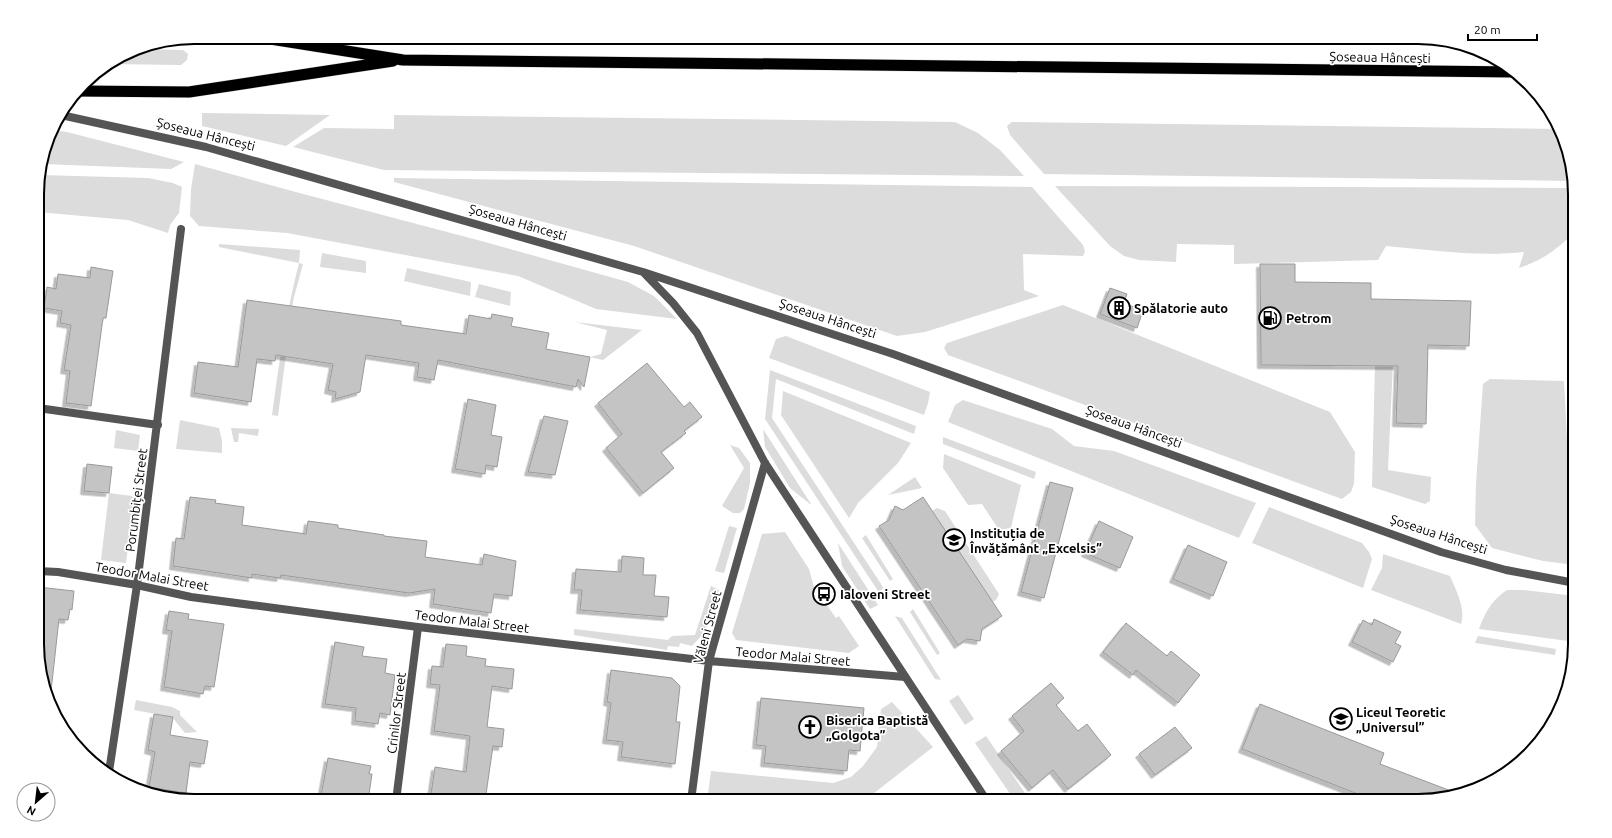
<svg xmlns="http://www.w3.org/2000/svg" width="1612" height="838" font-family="Ubuntu,sans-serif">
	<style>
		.green { fill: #dcdcdc }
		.building { fill: #c4c4c4; stroke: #999; filter: url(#shadow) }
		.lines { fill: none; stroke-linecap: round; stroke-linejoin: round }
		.trunk-casing { stroke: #dbdbdb; stroke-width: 12 }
		.minor { stroke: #555; stroke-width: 8 }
		.tertiary { stroke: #555; stroke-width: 8 }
		.trunk { stroke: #000; stroke-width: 11 }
		.labels { text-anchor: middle; stroke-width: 3.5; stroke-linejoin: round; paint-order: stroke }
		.street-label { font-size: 13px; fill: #000; stroke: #fff }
		.poi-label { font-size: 13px; font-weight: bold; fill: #000; stroke: #fff; text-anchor: start }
		.rim { fill: none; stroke: #000; stroke-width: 2 }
	</style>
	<defs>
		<filter id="shadow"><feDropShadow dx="-3.5" dy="3.5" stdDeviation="0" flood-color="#0004"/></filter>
	</defs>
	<rect width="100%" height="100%" fill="#fff"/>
	<path class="green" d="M133,49l50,1 5,4 -1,6 -6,5 -72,-1z
		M202,113l128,2 -44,31 -84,-20z
		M394,115l561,7 23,11 22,17 24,26 -640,-6 -91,-23 31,-19 70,1z
		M1012,122l545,7 17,45v7l-530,-7 -34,-39 -3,-9z
		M52,130l15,2 117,30 -13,7 -128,-5z
		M195,164l97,27 193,51 143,40 26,14 23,23 -81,-10 -78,-33 -231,-43 -88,-7 -9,-10 1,-27z
		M40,175l108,3 25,5 9,4 -3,26 -9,12 -2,8 -40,-13 -91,-8v-28z
		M394,178l638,9 51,58 2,6 -2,5 -60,-2 1,36 15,6 -114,36 -28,4 -263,-90 -240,-64z
		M1055,186l519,2v45c-20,18 -29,26 -55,35l5,-16c-46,5 -93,-2 -138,-6l-8,14 -144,4v-19l-57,-1 -1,18 -37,-2 -15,-4 -14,-10z
		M219,244l81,6 -1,13 4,1 -10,37 -15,115 -6,-1c7,-51 14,-102 27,-152l-80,-16z
		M322,253l44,8v12l-46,-6z
		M407,268l64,14 -1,14 -66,-15z
		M479,284l32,8 -1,14 -35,-9z
		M1063,305l267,107 25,40 -1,32 -3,8 -9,7 -394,-144 -4,-7 3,-5z
		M575,322l67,8 -39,30 -13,-3 11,-3 6,-24z
		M786,336l144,56 -2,11 -4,12 -155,-57 7,-19z
		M1393,363l-5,107 43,7 -1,24 -5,3 -53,-17 3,-123z
		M770,370l146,56 -2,8 -138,-55 -4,39 111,169 -3,7 -115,-175z
		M1490,379l74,2 6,116h5v68l-32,-4 -51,-13 -17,-23 1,-42 7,-99z
		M783,391l128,52 -13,20 -40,40 -9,15 -68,-103z
		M963,400l89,29 22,17 40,5 142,52 -17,35 -291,-116 7,-17z
		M180,420l39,8 3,13v12l-46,-4z
		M231,428l28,1 -1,7 -19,-3 -1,9h-4z
		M763,429l48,75h-1l-20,-16 -20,-33 -5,-8z
		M116,430l24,5 -2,16 -24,-3z
		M943,437l93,35 -2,7 -91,-35z
		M730,445l9,3 11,15v20l-6,26 -4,4h-7l-11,-7 22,-38z
		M944,454l77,31 -10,43 -12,2 -17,-26 -14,1 -25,-37z
		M915,477l7,11 -34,7z
		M109,493l23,3 2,4 -8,63 -25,-3z
		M1269,507l93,36 7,9 3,7 -9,29 -111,-45z
		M937,508l8,3 54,83 -3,6 -4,2 -60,-91z
		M729,526l8,2 -13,45 -9,-2z
		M785,532l24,37 5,18 22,31 3,-2 20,30 -10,7 -113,-13 -4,-7 30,-99z
		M866,535l27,44 -3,2 -28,-43z
		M838,543l40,62 -8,4 -28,-43z
		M1383,554l67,22c6,14 16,33 11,48l-90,-34 11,-22z
		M711,586l8,4 -14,42 -13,14 -12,-3 -1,4 -11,-1 -1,4 -93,-15v-6l94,11 4,-4 23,-1z
		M1507,590h17l51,6v46l-96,-13c7,-18 12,-28 28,-39z
		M913,609l27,44 -3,2 -27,-43z
		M895,616l7,2 39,62 -6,-1z
		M1478,636l78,13 -1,6 -80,-12z
		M958,695l16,24 -9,6 -16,-24z
		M136,700l36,7 8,4v4l17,17 -12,1 -13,-16 -38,-7z
		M892,702l41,45 -69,54h-29l-2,-2 -4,2h-122l4,-30 122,12 18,-6 12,-11 14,-19 4,-38z
		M986,736l41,60 -7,5h-5l-40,-58z"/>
	<path class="building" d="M1260,264h35v18l76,1v16l100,2 -2,45 -41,-1 -2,79 -30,-1 2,-57 -137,-1z
		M91,267l22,4 -7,47h-3l-12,88 -25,-3 4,-32 -6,-1 7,-45 -11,-2 2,-12 -18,-3 3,-21 9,2 2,-15 32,4z
		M1110,288l17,6 -3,9 19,8 -6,17 -37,-14z
		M247,300l154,21v4l65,9 3,-19 22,4 1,-5 21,4 -2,8 38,7 -3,16 44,8 -6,30 -6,-8 -2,8 -138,-27 -4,20 -17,-3 2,-14 -53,-8 -6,37 -25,7 1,-7 -8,-2 5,-26 -57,-9 -1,6 -18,-2 -6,43 -57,-9 4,-31 40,5z
		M647,363l37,44 6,-5 12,15 -18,14 2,2 -25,19 13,16 -31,25 -37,-45 16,-14 -24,-31z
		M468,399l28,6 -5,30 11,2 -5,30 -11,-2 -1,9 -30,-5z
		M544,416l24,5 -13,54 -27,-3z
		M87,464l25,3 -3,26 -25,-2z
		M1050,482l23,6 -29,110 -23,-6z
		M190,497l26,3 -1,3 29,4 -2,18 64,9 2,-13 30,4v3l46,7v1l43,5 -2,16 57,8 2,-11 32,7 -4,35 -18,-2 -3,19 -58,-9 2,-15 -26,4 -128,-18 -1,3 -28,-4v4l-79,-12 3,-28 8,1z
		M923,497l79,119 -20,13 -2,12 -13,-2 -9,6 -79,-119 10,-6 6,-14 8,4z
		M1099,521l34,16 -13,31 -35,-15z
		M1188,545l39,17 -14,34 -40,-17z
		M622,556l22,2 -1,17h13l-2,21 15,1 -2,20 -87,-7 2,-20h-8l2,-21 45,3z
		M38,587l36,4 -2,19 -2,-1 -2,11 -9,-1 -8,72h-6l-7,-26z
		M169,611l20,3 -1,5 36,5 -10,63 -9,-1 -2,8 -39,-7 8,-56 -6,-1z
		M1374,619l27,13 -6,11 6,3 -8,16 -41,-20 11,-22 9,5z
		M1126,623l41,33 4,-5 29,24 -22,28 -42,-33 -3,5 -30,-23z
		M335,642l29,5 -2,9 25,3 -2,14 10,2 -5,40 -10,-2 -2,11 -23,-3 1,-13 -31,-4z
		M446,644l21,2 -1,10 20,3 -1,7 29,3 -2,20 -20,-3 -5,41 17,2 -2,18 -9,-1 -8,55h-55l5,-34 31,5 4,-36 -36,-5 6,-46 -10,-1 2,-18 11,1z
		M611,670l61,8 8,8 -4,36h4l-5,42 -54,-7 2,-15 -17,-2 5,-37 -4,-1z
		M1051,683l13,15 -8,7 22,26 9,-7 24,31 -43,34 -15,-19 -21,18 -31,-37 23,-20 -12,-15z
		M761,698l103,10 -4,43 -11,-1 -2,21 -83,-8 2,-17 -10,-1z
		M1260,704l124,49 -4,11 79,30 -31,7h-67l2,-5 -121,-47z
		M154,714l19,3 -3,18 38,6 -4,23 -14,-2 -4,31 -37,-6 6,-35 -7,-2z
		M1175,727l17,21 -37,27 -16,-21z
		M328,758l43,8 -2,8h3l-4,27h-48z"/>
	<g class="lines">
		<g class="trunk-casing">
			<path id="trunk" d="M258,37l145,23 1113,12
				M79,91l110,1 204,-31"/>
		</g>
		<path class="minor" d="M38,408l120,17
			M38,571l20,1 79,13 54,12 227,30 291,34 196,16
			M109,772l28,-187 44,-356
			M396,801l22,-174
			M691,801l18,-140 56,-198"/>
		<path class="tertiary" d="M61,115l145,32 437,125 250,82 548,198 65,18 69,13
			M645,274l28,29 24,30 68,130 222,338"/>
		<use href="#trunk" class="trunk"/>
	</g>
	<defs>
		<g id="building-ring" transform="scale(1.15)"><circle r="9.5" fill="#fff" stroke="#000" stroke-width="1.5"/><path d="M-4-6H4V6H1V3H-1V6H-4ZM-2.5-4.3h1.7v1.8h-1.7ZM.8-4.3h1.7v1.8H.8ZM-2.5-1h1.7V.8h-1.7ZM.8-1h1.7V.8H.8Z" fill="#000"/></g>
		<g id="fuel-ring" transform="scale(1.15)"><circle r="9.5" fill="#fff" stroke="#000" stroke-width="1.5"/><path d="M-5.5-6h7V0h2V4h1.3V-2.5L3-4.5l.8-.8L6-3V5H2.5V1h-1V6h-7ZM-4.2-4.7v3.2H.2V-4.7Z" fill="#000"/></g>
		<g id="school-ring" transform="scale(1.15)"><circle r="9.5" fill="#fff" stroke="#000" stroke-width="1.5"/><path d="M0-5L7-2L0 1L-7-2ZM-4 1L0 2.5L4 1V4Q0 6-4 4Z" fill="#000"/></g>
		<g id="bus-ring" transform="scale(1.15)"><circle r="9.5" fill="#fff" stroke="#000" stroke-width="1.5"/><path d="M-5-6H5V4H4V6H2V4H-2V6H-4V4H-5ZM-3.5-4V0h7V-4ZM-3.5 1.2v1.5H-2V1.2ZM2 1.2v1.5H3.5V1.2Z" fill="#000"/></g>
		<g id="church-ring" transform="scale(1.15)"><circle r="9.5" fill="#fff" stroke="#000" stroke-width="1.5"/><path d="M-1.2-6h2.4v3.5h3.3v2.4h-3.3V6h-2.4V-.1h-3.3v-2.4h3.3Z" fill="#000"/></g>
	</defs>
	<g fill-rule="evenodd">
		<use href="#building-ring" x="1119" y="308"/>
		<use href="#fuel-ring" x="1270" y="318"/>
		<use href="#school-ring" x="954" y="540"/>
		<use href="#bus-ring" x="824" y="594"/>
		<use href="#school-ring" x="1341" y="719"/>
		<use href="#church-ring" x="810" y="727"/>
	</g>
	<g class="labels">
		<g class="street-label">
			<text transform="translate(1380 57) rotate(1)" y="5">Șoseaua Hâncești</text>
			<text transform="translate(206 134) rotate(14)" y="5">Șoseaua Hâncești</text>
			<text transform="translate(518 222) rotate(16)" y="5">Șoseaua Hâncești</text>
			<text transform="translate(828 318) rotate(18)" y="5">Șoseaua Hâncești</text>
			<text transform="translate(1134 426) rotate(20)" y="5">Șoseaua Hâncești</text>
			<text transform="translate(136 500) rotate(-83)" y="5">Porumbiței Street</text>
			<text transform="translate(1439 534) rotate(18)" y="5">Șoseaua Hâncești</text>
			<text transform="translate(152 576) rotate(10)" y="5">Teodor Malai Street</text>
			<text transform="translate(472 621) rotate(7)" y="5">Teodor Malai Street</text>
			<text transform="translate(707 627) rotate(-75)" y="5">Văleni Street</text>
			<text transform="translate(793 656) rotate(5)" y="5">Teodor Malai Street</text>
			<text transform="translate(396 713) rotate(-83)" y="5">Crinilor Street</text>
		</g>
		<g class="poi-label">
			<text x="1134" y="313">Spălatorie auto</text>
			<text x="1286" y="323">Petrom</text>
			<text x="970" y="538">Instituția de<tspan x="970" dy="15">Învățământ „Excelsis”</tspan></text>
			<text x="840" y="599">Ialoveni Street</text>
			<text x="1356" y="717">Liceul Teoretic<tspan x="1356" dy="15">„Universul”</tspan></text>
			<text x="826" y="725">Biserica Baptistă<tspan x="826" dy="15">„Golgota”</tspan></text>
		</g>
	</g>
	<path d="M0 0H1612V838H0ZM194 44H1418A150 150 0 0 1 1568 194V644A150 150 0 0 1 1418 794H194A150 150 0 0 1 44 644V194A150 150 0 0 1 194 44Z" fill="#fff" fill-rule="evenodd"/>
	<path class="rim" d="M194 44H1418A150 150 0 0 1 1568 194V644A150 150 0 0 1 1418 794H194A150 150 0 0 1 44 644V194A150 150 0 0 1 194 44Z"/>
	<g transform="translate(36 802) rotate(208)"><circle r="19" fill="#ffffff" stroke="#999999"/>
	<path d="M0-3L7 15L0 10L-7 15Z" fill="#000000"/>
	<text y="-6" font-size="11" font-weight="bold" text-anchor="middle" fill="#000000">N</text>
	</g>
	<path d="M1468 34v6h69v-6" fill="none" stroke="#000000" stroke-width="2"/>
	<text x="1474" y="34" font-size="12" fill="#000000" stroke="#ffffff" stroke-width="3" paint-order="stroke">20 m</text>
</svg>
